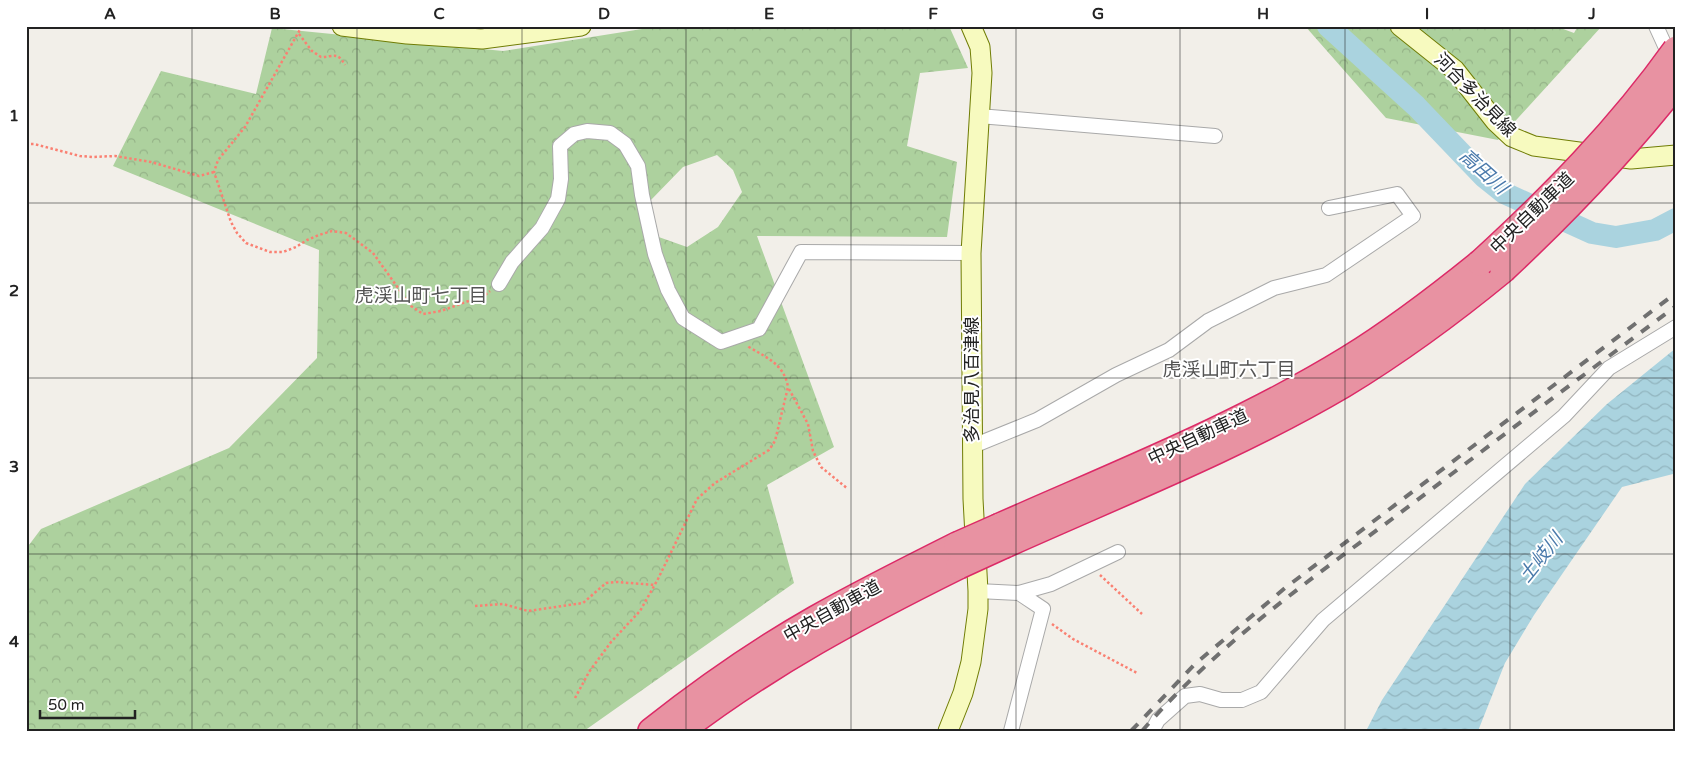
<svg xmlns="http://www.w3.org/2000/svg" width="1702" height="757" font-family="'Varela Round','Noto Sans JP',sans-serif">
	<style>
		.forest { fill: url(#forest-crowns); fill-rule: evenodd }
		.water { fill: url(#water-waves) }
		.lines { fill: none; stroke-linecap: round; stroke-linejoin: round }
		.river { stroke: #aad3df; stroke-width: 22 }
		.minor-casing { stroke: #a9a9a9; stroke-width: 16 }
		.secondary-casing { stroke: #707d05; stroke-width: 21 }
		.motorway-casing { stroke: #dc2a67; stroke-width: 28 }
		.path { stroke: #fa8072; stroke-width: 2.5; stroke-dasharray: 2.5 2.5; stroke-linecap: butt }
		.minor { stroke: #fff; stroke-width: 14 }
		.secondary { stroke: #f7fabf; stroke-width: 19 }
		.motorway { stroke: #e892a2; stroke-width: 25 }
		.rail { stroke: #707070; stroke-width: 4; stroke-dasharray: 10 10; stroke-linecap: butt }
		.motorway-bridge-casing { stroke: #dc2a67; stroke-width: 28; stroke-linecap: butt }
		.motorway-bridge { stroke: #e892a2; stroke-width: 25 }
		.grid { fill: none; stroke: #222; stroke-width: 1; stroke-opacity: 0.55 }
		.labels { text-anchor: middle; stroke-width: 4; stroke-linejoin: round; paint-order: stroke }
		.street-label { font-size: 18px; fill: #222; stroke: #fff }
		.water-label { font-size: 19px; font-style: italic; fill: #4a7aab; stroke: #fff }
		.neighbourhood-label { font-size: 19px; fill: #555; stroke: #fff }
		.neatline { fill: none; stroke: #222; stroke-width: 2 }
		.grid-label { font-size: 16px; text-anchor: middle; font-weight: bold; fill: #222 }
	</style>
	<defs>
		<pattern id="forest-crowns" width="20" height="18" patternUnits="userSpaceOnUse" patternTransform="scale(1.25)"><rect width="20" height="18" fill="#add19e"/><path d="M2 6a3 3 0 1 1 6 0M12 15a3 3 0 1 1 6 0" fill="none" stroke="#95b388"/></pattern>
		<pattern id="water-waves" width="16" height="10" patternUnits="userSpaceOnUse" patternTransform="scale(1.25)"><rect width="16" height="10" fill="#aad3df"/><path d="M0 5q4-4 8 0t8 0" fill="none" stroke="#92b5bf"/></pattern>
	</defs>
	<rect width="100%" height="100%" fill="#f2efe9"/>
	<path class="forest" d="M661,26h288l19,42 -48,5 -13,73 50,16 -10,75 -190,-1 77,211 -67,38 27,98 -210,148h-558v-182l15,-20 188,-81 88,-90 2,-108 -206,-84 48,-95 95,23 16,-66 231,23zM717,155l16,15 9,22 -24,35 -31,20 -34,-12 -3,-34 33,-34z
		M1305,26h250l19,7 4,-7h24l-104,114 -112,-22z"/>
	<path class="water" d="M1676,348v124l-3,2 -51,13 -88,128 -29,48 -27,68h-112l16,-31 143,-216 82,-80z"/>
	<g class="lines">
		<path class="river" d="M1328,26l88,80 68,71 20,16 88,40 24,4 39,-7 21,-11"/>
		<g class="minor-casing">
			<path id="minor" d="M1656,26l16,35
				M979,116l236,20
				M499,284l13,-22 30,-34 16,-29 3,-20 -1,-33 14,-12 13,-3 23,2 15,11 13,22 4,29 13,59 13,36 15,28 38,24 38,-13 42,-77 170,1
				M973,446l64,-26 79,-45 53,-25 39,-29 66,-33 52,-13 87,-59 -16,-22 -68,14
				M978,591l41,2 24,16 -32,122
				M1019,593l32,-9 67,-32
				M1152,731l6,-11 27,-24 15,-2 21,6h21l19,-8 62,-72 241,-204 45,-48 67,-41"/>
		</g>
		<g class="secondary-casing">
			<path id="secondary" d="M342,26l65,8 75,5 99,-13
				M1400,26l55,44 40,51 17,16 22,9 97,13 45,-4
				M948,731l15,-38 8,-31 7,-53v-18l-5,-92 -2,-246 11,-180 -2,-26 -9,-21"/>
		</g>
		<g class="motorway-casing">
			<path id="motorway" d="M1000,526c117,-52 239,-100 348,-167 47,-29 90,-62 132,-96
				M1005,545c113,-51 231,-97 338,-160 56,-34 109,-73 160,-115
				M651,731c52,-41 106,-79 164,-112 46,-26 94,-50 142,-74
				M681,731c86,-66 181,-117 278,-165"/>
		</g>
		<path class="path" d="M302,26l-57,101 -27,33 -4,12 17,50 6,11 9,10 24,9h13l13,-5 11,-7 12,-5 13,-4 14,2 27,20 38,53 12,8 18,-3 44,-16 5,-4
			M299,34l13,17 9,6c13,0 16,-6 24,8
			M26,144h8l46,12 12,1 23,-1 36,6 48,14 15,-4
			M789,389l19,35 5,27 8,16 27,22
			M1100,575l42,39
			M475,606l28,-2 25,7 55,-8 23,-20 11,-1 38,3
			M1052,624l21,15 64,34
			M575,698l14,-26 22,-30 29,-31 18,-32 39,-80 18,-16 54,-33 6,-9 13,-54c-4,-23 -21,-29 -39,-40l-1,-2"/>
		<use href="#minor" class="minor"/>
		<use href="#secondary" class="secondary"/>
		<use href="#motorway" class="motorway"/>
		<path class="rail" d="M1131,731l64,-67 90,-76 391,-295
			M1142,731c72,-83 162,-147 250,-212 94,-71 189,-142 284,-213"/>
		<g class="motorway-bridge-casing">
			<path id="motorway-bridge" d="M1480,263c72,-66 139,-134 196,-214
				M1503,270c63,-59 119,-117 173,-186
				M957,545l43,-19
				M959,566l46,-21"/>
		</g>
		<use href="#motorway-bridge" class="motorway-bridge"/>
	</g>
	<path class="grid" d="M192,26v705M357,26v705M522,26v705M686,26v705M851,26v705M1016,26v705M1180,26v705M1345,26v705M1510,26v705M26,203h1650M26,378h1650M26,554h1650"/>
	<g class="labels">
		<g class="street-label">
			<text transform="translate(1475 95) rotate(46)" y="6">河合多治見線</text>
			<text transform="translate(1532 213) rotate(-44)" y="6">中央自動車道</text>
			<text transform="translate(972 380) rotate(-90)" y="6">多治見八百津線</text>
			<text transform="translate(1198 437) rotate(-25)" y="6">中央自動車道</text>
			<text transform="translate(832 611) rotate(-29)" y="6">中央自動車道</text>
		</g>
		<g class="water-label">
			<text transform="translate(1484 171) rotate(42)" y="7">高田川</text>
			<text transform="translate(1540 557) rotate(-51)" y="7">土岐川</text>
		</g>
		<g class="neighbourhood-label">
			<text x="421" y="302">虎渓山町七丁目</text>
			<text x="1229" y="376">虎渓山町六丁目</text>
		</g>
	</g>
	<rect width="1702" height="757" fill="none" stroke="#ffffff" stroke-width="55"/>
	<path d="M40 710v8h95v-8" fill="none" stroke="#222222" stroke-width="2.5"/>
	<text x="48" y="710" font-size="15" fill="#222222" stroke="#ffffff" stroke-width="4" paint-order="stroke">50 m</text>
	<rect x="28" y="28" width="1646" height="702" class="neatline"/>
	<g class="grid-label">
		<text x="110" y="19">A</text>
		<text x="275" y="19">B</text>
		<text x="439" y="19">C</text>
		<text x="604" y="19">D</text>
		<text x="769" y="19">E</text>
		<text x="933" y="19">F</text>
		<text x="1098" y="19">G</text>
		<text x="1263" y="19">H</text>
		<text x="1427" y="19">I</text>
		<text x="1592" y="19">J</text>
		<text x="14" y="121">1</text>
		<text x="14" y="296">2</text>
		<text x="14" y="472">3</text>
		<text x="14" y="647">4</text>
	</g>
</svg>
